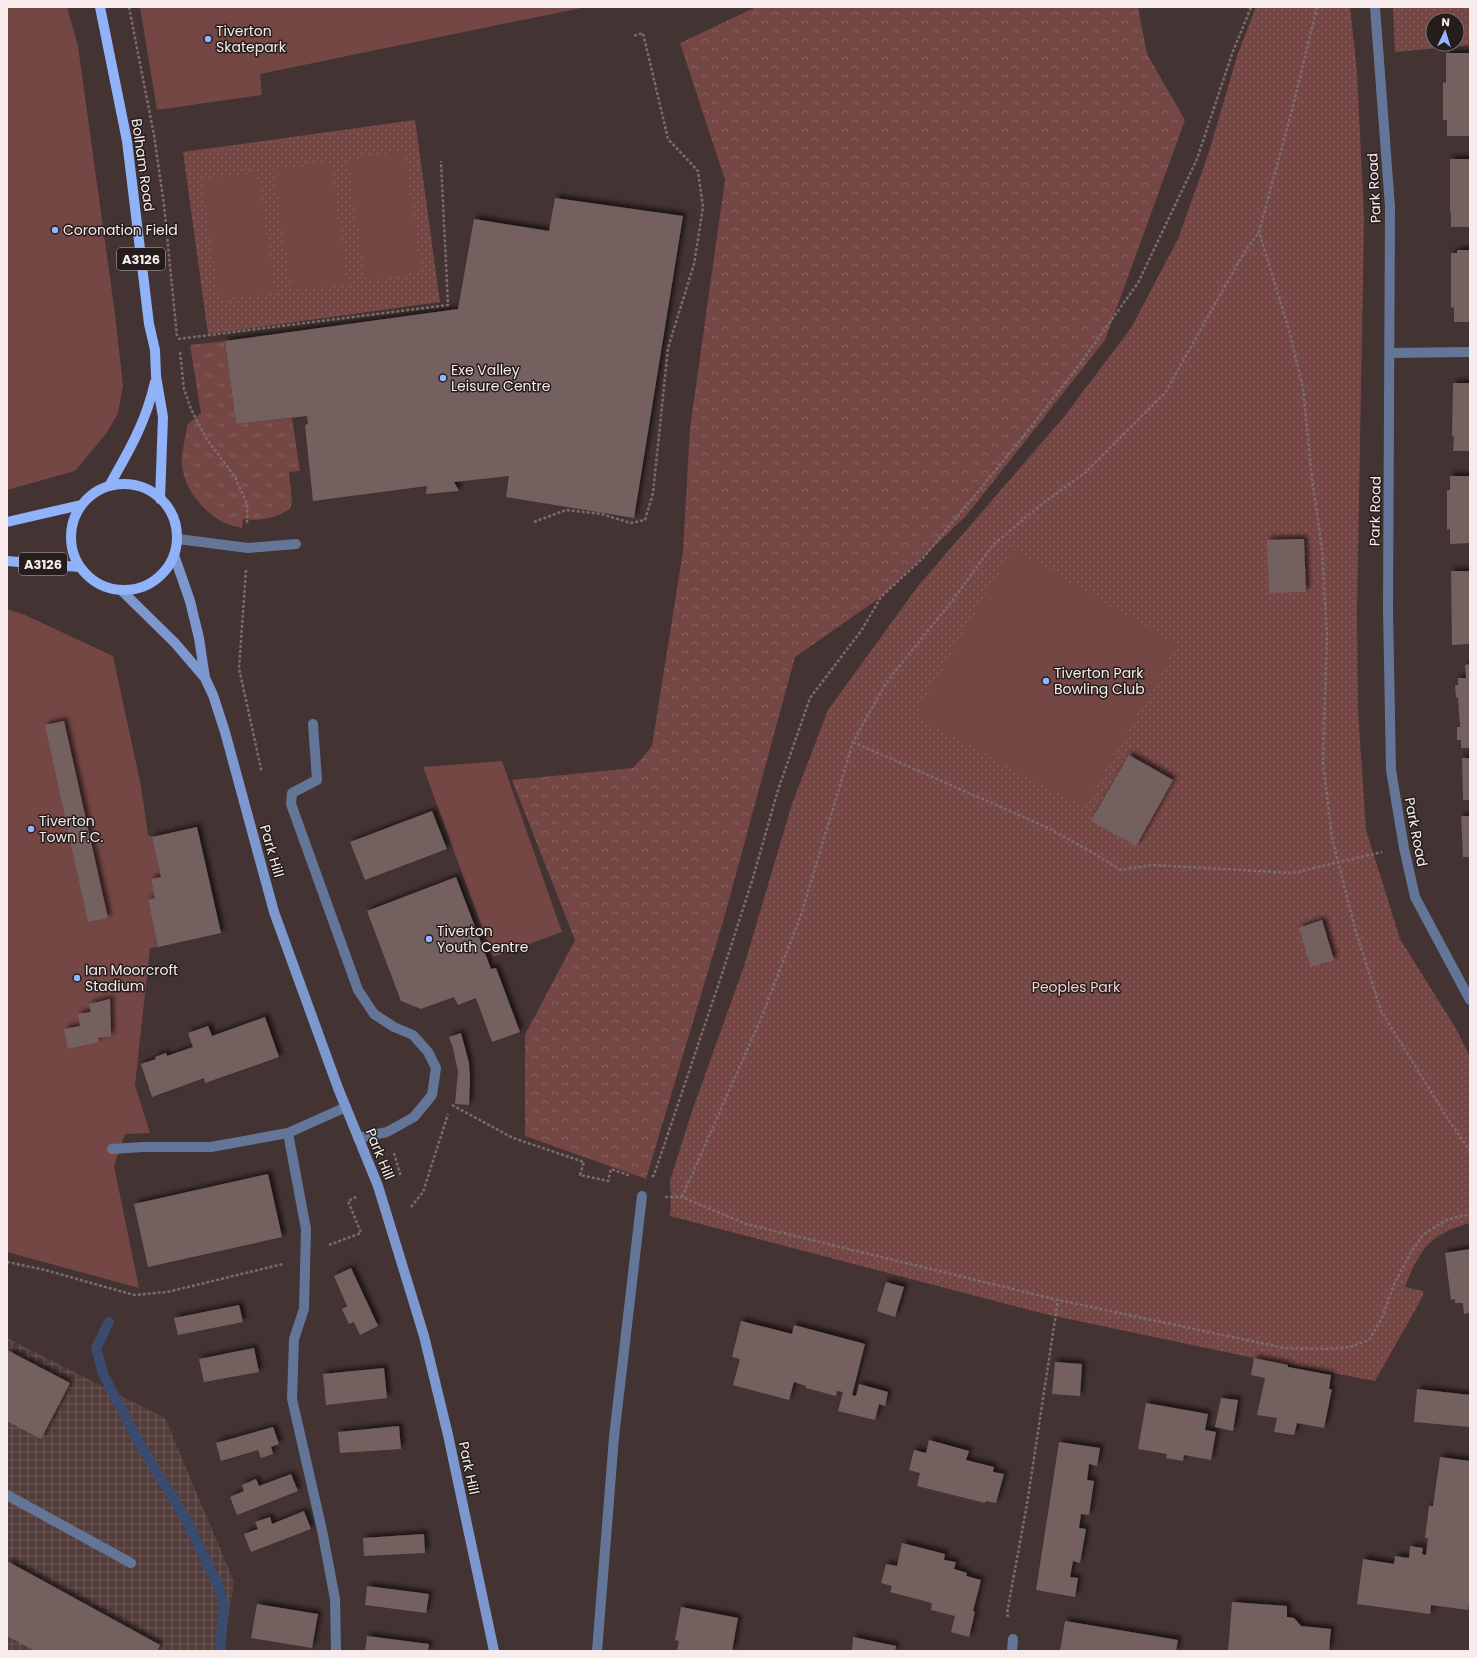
<svg xmlns="http://www.w3.org/2000/svg" width="1477" height="1658" font-family="Poppins,sans-serif">
	<style>
		.industrial { fill: url(#industrial-grid) }
		.grass { fill: url(#grass-tufts) }
		.forest { fill: url(#forest-crowns) }
		.park { fill: url(#park-dots); fill-rule: evenodd }
		.pitch { fill: #744644 }
		.lines { fill: none; stroke-linecap: round; stroke-linejoin: round }
		.stream { stroke: #394c70; stroke-width: 10 }
		.building { fill: #73615f; filter: url(#shadow) }
		.path { stroke: #7b6c6b; stroke-width: 2.5; stroke-dasharray: 3 2; stroke-linecap: butt }
		.lane { stroke: #647698; stroke-width: 10 }
		.street { stroke: #647698; stroke-width: 10 }
		.secondary { stroke: #7c98ce; stroke-width: 10 }
		.primary { stroke: #8fb2f8; stroke-width: 10 }
		.poi-dot { fill: #93b7fd; stroke: #241d1c; stroke-width: 1.5 }
		.labels { text-anchor: middle; stroke-width: 3; stroke-linejoin: round; paint-order: stroke }
		.shield { fill: #241d1c; stroke: #b8aead; stroke-width: 1 }
		.shield-label { font-size: 13px; font-weight: bold; fill: #f7eceb }
		.poi-label { font-size: 14px; fill: #f7eceb; stroke: #241d1c; text-anchor: start }
		.street-label { font-size: 14px; fill: #f7eceb; stroke: #241d1c }
		.park-label { font-size: 14px; fill: #f4d2cf; stroke: #241d1c }
	</style>
	<defs>
		<pattern id="industrial-grid" width="8" height="8" patternUnits="userSpaceOnUse"><rect width="8" height="8" fill="#533d3b"/><path d="M0 4h8M4 0v8" fill="none" stroke="#6c5958"/></pattern>
		<pattern id="grass-tufts" width="24" height="20" patternUnits="userSpaceOnUse"><rect width="24" height="20" fill="#744644"/><path d="M3 7l-1-3M5 7V3M7 7l1-3M15 17l-1-3M17 17v-4M19 17l1-3" fill="none" stroke="#89615f"/></pattern>
		<pattern id="forest-crowns" width="20" height="18" patternUnits="userSpaceOnUse"><rect width="20" height="18" fill="#744644"/><path d="M2 6a3 3 0 1 1 6 0M12 15a3 3 0 1 1 6 0" fill="none" stroke="#89615f"/></pattern>
		<pattern id="park-dots" width="8" height="8" patternUnits="userSpaceOnUse"><rect width="8" height="8" fill="#744644"/><path d="M2 2h.1M6 6h.1" fill="none" stroke="#89615f" stroke-width="1.8" stroke-linecap="round"/></pattern>
		<filter id="shadow"><feDropShadow dx="3.5" dy="-3.5" stdDeviation="2" flood-color="#0009"/></filter>
	</defs>
	<rect width="100%" height="100%" fill="#433332"/>
	<path class="industrial" d="M7,1338l158,80 69,164 -11,69h-216z"/>
	<path class="grass" d="M225,341l11,83 56,-6 8,53 -11,1 3,28 -2,9c-18,10 -27,12 -47,10l-1,9c-8,-2 -17,-4 -23,-8 -19,-12 -35,-33 -37,-55 -1,-13 4,-27 5,-40l14,-12 -11,-68z"/>
	<path class="forest" d="M756,7h382l9,47 38,66 -80,220 -139,176 -85,81 -86,60 -71,261 -78,261 -121,-43v-101l50,-95 -63,-160 121,-12 19,-22 31,-195 7,-123 35,-248 -45,-137z"/>
	<path class="park" d="M1256,7h94l7,64 7,148 -7,394 1,98 8,119 34,109 55,88 15,30v166c-40,11 -51,27 -65,64l18,4v5l-48,85 -121,-23 -209,-44 -375,-98 1,-19 -1,-16 20,-64 54,-151 48,-162 36,-94 90,-124 145,-168 68,-90 47,-89 31,-87 28,-96z
		M1393,7h77v38l-75,7zM1433,20h24v24h-24z
		M415,120l25,182 -232,32 -25,-182z"/>
	<path class="pitch" d="M7,7h60l11,39 37,268 8,72 -5,27 -12,21 -31,37 -68,19z
		M140,7h446l-326,67 2,21 -105,15z
		M404,152l17,120 -55,8 -18,-120z
		M330,162l17,121 -55,8 -18,-121z
		M257,172l18,120 -56,8 -17,-120z
		M1013,549l164,96 -93,162 -169,-91z
		M7,609l18,6 88,41 28,130 7,49 4,2 9,40 -10,2 4,19 -7,2 10,47 -8,1 -15,137 15,48 -25,1 -11,32 25,122 -132,-36z
		M502,761l60,171 -69,25 -70,-190z"/>
	<g class="lines">
		<path class="stream" d="M109,1322l-13,26 7,26 38,72 44,71 33,68 6,21 -4,45"/>
	</g>
	<path class="building" d="M1446,53h24v83h-23v-16h-4v-38l3,1z
		M1450,159h20v68h-19v-14l-1,-1z
		M555,198l128,18 -49,302 -128,-21 3,-21 -55,6 5,9 -33,3 1,-8 -114,15 -8,-76 3,-1 -1,-8 -71,8 -11,-83 233,-32 16,-90 75,12z
		M1457,250h13v72h-16v-14l-3,-1v-54h6z
		M1453,383h17v68h-17l1,-14 -2,-1z
		M1450,476h20v67l-20,1v-15l-3,1v-40h3z
		M1304,539l2,53 -37,1 -2,-53z
		M1451,571h19v73l-18,1z
		M1470,664v84h-9v-8h-4v-13h3l-2,-30 -2,1 -1,-13h3v-7h8l-1,-13z
		M64,721l44,197 -20,4 -43,-197z
		M1129,755l44,25 -37,66 -45,-25z
		M1462,758h8v42h-7z
		M432,811l15,38 -82,31 -15,-38z
		M1461,816h9v41h-7z
		M197,827l24,106 -63,14 -10,-47 7,-2 -4,-19 10,-2 -9,-40z
		M456,877l35,92 5,-1 24,64 -28,10 -16,-44 -18,7 -4,-8 -33,12 -20,-8 -34,-90z
		M1322,920l12,40 -23,7 -12,-39z
		M110,999l1,37 -13,2 1,4 -31,7 -4,-20 16,-3 -2,-12 13,-2 -2,-8z
		M265,1017l14,40 -74,26 -1,-5 -52,19 -11,-33 15,-5 -1,-2 11,-4 1,3 26,-9 -5,-14 20,-7 4,10z
		M461,1033l8,30 1,17 -1,25 -14,-1 3,-32 -5,-24 -4,-11z
		M268,1174l14,63 -134,30 -14,-63z
		M1470,1249v64l-6,1 -1,-11h-8v-4l-4,1 -6,-47z
		M351,1268l27,58 -18,9 -6,-13 -5,2 -7,-15 5,-3 -13,-30z
		M886,1282l18,5 -9,30 -18,-6z
		M239,1305l4,17 -65,13 -4,-17z
		M741,1321l51,13 2,-9 71,19 -13,51 4,1 3,-12 29,8 -3,14 -6,-2 -4,16 -37,-9 5,-19 -6,-1 -1,5 -30,-8v-2l-12,-4 -5,18 -56,-15 7,-26 -8,-2z
		M254,1348l5,24 -55,10 -5,-23z
		M7,1350l63,33 -29,56 -34,-18z
		M1254,1358l34,7v2l43,8 -2,14h3l-8,39 -27,-5 -3,12 -20,-3 3,-14 -20,-3 8,-37 -14,-3z
		M1055,1362l27,2 -2,32 -28,-2z
		M384,1368l3,30 -61,7 -3,-31z
		M1417,1389l53,6v32l-56,-5z
		M1221,1398l17,2 -5,31 -18,-4z
		M1146,1403l62,11 -3,16 11,2 -5,28 -27,-5 -1,6 -17,-3 1,-4 -29,-5z
		M399,1426l2,23 -61,4 -2,-21z
		M273,1427l6,17 -8,3 2,7 -12,4 -3,-8 -37,11 -5,-18z
		M929,1440l40,11 -3,9 28,7 -1,5 11,2 -8,29 -10,-2 -1,2 -68,-17 3,-13 -11,-3 5,-20 12,3z
		M1059,1442l41,6 -3,18 -8,-2 -2,16 7,1 -5,34 -8,-1 -2,14 7,1 -6,34 -7,-2 -3,16 8,1 -3,19 -39,-7z
		M1440,1457l30,4v136l-2,13 -37,-5 -1,9 -73,-10 6,-45 31,5 1,-8 14,2 1,-12 13,2 -1,6 4,1 2,-17h-3l4,-32h4z
		M291,1474l7,17 -61,24 -7,-18 14,-6 -2,-6 14,-6 3,7z
		M304,1511l7,18 -60,23 -7,-18 14,-5 -3,-7 15,-5 2,7z
		M424,1534l1,19 -61,3 -1,-18z
		M902,1543l43,11 -1,6 12,2 -2,7 13,4 -1,3 15,4 -8,31 2,1 -6,25 -18,-5 4,-16 -24,-6 1,-7 -42,-11 2,-6 -11,-3 5,-19 11,2z
		M7,1561l153,84 -3,6h-122l-28,-15z
		M367,1586l62,8 -3,19 -61,-8z
		M1232,1602l55,4v11l7,1 7,8 30,3 -2,22h-101z
		M257,1604l61,10 -6,34 -61,-10z
		M681,1607l57,11 -6,33h-55l2,-10 -4,-1z
		M1065,1621l113,19 -2,11h-116z
		M367,1636l62,8 -1,7h-63z
		M853,1637l43,9 -1,5h-43z"/>
	<g class="lines">
		<path class="path" d="M129,7l25,128 10,70 13,132
			M1317,7l-25,103 -33,122 30,98 14,58 9,91 10,70 5,87 -4,126 9,76 22,87 27,86 67,108 22,32
			M178,339l270,-34 -7,-144
			M180,352l4,37 7,20 15,29 29,39 12,27v21
			M534,522l32,-12 35,4 30,9 14,-3 8,-27 15,-145 26,-84 9,-57 -5,-36 -30,-32 -25,-106 -10,3
			M246,570l-7,98 22,101 -1,1
			M853,742l193,85 42,23 33,20 31,-5 141,8 89,-21
			M452,1105l61,33 71,24 -4,13 28,6 3,-12 20,7
			M394,1153l7,24
			M652,1177l2,-2 66,-195 32,-99 26,-91 32,-92 51,-67 20,-34 42,-39 96,-116 58,-74 61,-85 59,-124 35,-105 19,-47
			M665,1197h17l64,27 312,76 226,48 43,1 23,-2 19,-7 13,-22 12,-34 16,-30 13,-19 23,-15 24,-6
			M682,1197l78,-176 41,-106 52,-173 33,-59 66,-82 41,-56 49,-41 44,-32 79,-79 77,-137 17,-24
			M411,1207l12,-15 25,-78
			M329,1245l32,-12 -13,-32 10,-5
			M7,1262l38,8 89,25 33,-3 116,-28
			M1008,1617l-1,-4 20,-109 31,-204"/>
		<path class="lane" d="M178,539l70,9 48,-4
			M313,724l4,56 -25,13 -1,11 67,186 16,24 20,13 19,8 15,17 8,16 -4,27 -18,22 -27,15 -29,6
			M288,1133l18,96 -2,80 -10,30 -2,60 30,131 13,69 1,52
			M112,1149l31,-2h68l77,-14 58,-26
			M7,1495l124,68"/>
		<path class="street" d="M1375,7l15,200 -2,403 3,160 13,78 11,49 55,103
			M1390,353l80,-1
			M597,1651l17,-214 28,-241
			M1012,1651l1,-12"/>
		<path class="secondary" d="M174,555l16,46 9,37 6,40
			M122,591l53,52 30,35 8,17 12,37 49,180 64,176 40,98 46,150 24,99 46,216"/>
		<path class="primary" d="M100,7l27,134 22,183 6,26 1,26 7,41 -3,82
			M71 537a53 53 0 1 1 106 0a53 53 0 1 1-106 0Z
			M109,486c20,-35 37,-64 46,-104
			M7,522l74,-17
			M7,561l72,6"/>
	</g>
	<g class="poi-dot">
		<circle cx="208" cy="39" r="4"/>
		<circle cx="55" cy="230" r="4"/>
		<circle cx="443" cy="378" r="4"/>
		<circle cx="1046" cy="681" r="4"/>
		<circle cx="31" cy="829" r="4"/>
		<circle cx="429" cy="939" r="4"/>
		<circle cx="77" cy="978" r="4"/>
	</g>
	<g class="labels">
		<g class="shield">
			<rect x="117" y="248" width="48" height="22" rx="3"/>
			<rect x="19" y="553" width="48" height="22" rx="3"/>
		</g>
		<g class="shield-label">
			<text x="141" y="264">A3126</text>
			<text x="43" y="569">A3126</text>
		</g>
		<g class="poi-label">
			<text x="216" y="36">Tiverton<tspan x="216" dy="16">Skatepark</tspan></text>
			<text x="63" y="235">Coronation Field</text>
			<text x="451" y="375">Exe Valley<tspan x="451" dy="16">Leisure Centre</tspan></text>
			<text x="1054" y="678">Tiverton Park<tspan x="1054" dy="16">Bowling Club</tspan></text>
			<text x="39" y="826">Tiverton<tspan x="39" dy="16">Town F.C.</tspan></text>
			<text x="437" y="936">Tiverton<tspan x="437" dy="16">Youth Centre</tspan></text>
			<text x="85" y="975">Ian Moorcroft<tspan x="85" dy="16">Stadium</tspan></text>
		</g>
		<g class="street-label">
			<text transform="translate(143 165) rotate(82)" y="5">Bolham Road</text>
			<text transform="translate(1374 188) rotate(-93)" y="5">Park Road</text>
			<text transform="translate(1375 511) rotate(-89)" y="5">Park Road</text>
			<text transform="translate(1416 832) rotate(79)" y="5">Park Road</text>
			<text transform="translate(272 851) rotate(74)" y="5">Park Hill</text>
			<text transform="translate(380 1154) rotate(68)" y="5">Park Hill</text>
			<text transform="translate(469 1468) rotate(78)" y="5">Park Hill</text>
		</g>
		<g class="park-label">
			<text x="1076" y="992">Peoples Park</text>
		</g>
	</g>
	<rect width="1477" height="1658" fill="none" stroke="#f7eceb" stroke-width="16"/>
	<g transform="translate(1445 32) rotate(4)"><circle r="19" fill="#241d1c" stroke="#78706f"/>
	<path d="M0-3L7 15L0 10L-7 15Z" fill="#93b7fd"/>
	<text y="-6" font-size="11" font-weight="bold" text-anchor="middle" fill="#f7eceb">N</text>
	</g>
</svg>
